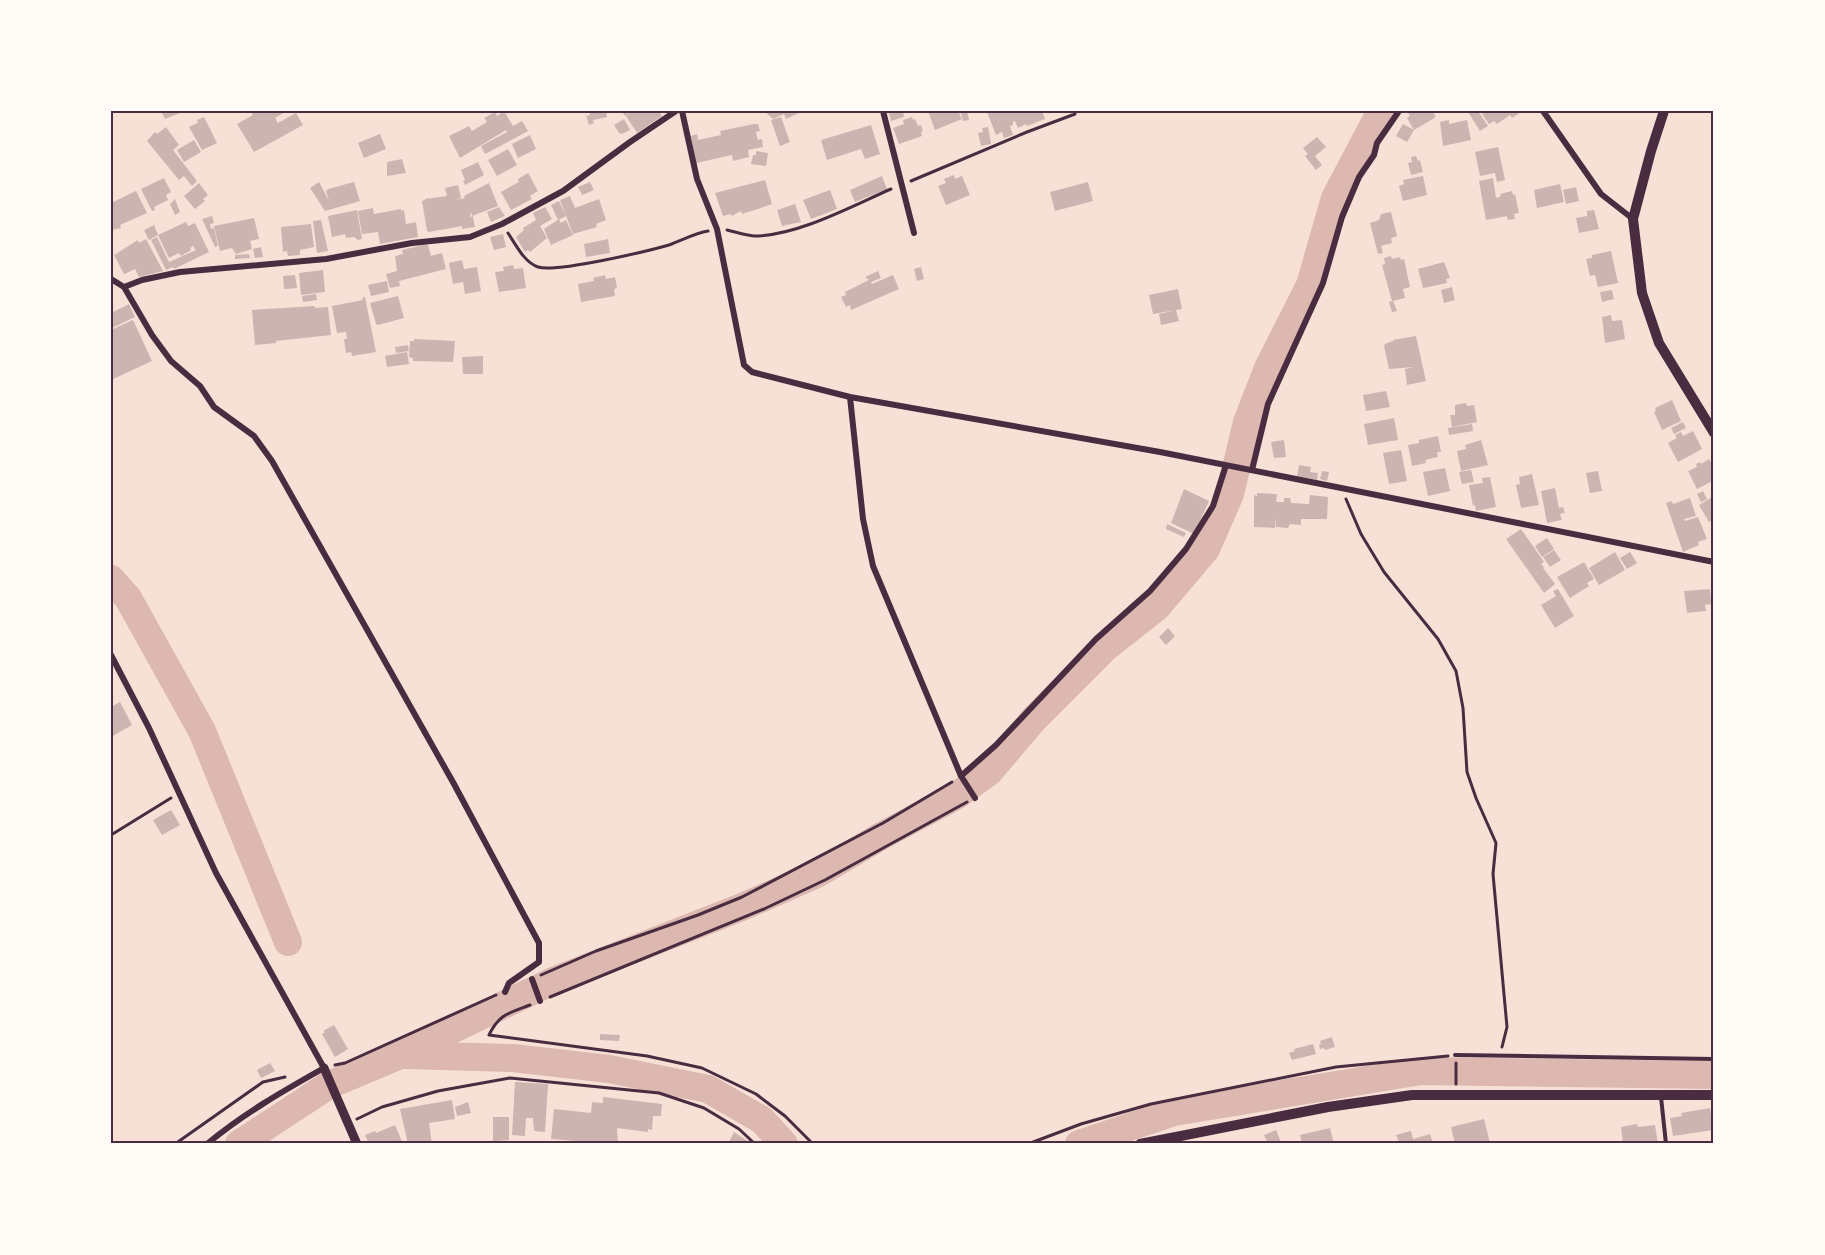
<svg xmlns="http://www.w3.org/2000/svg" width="1825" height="1255" font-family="'Asap Condensed',sans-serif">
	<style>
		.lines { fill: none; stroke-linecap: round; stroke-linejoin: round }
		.river { stroke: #dcb8b0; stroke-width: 28 }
		.building { fill: #ccb4b1 }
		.path { stroke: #4a2c40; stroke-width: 3 }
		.service { stroke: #4a2c40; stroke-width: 4 }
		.minor { stroke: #4a2c40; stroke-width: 6 }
		.tertiary { stroke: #4a2c40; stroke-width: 9 }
		.secondary { stroke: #4a2c40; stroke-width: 10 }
		.neatline { fill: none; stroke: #4a2c40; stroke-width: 2 }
	</style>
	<rect width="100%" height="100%" fill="#f7e1d7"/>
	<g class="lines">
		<path class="river" d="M111,579l17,19 74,133 86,211
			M405,1055l108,3 96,11 99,20 54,31 22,24
			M239,1144l90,-59 71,-30 153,-74 189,-74 75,-33 66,-39 73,-39 33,-24 45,-53 71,-71 52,-41 49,-58 24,-55 17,-72 21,-54 42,-83 25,-87 46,-87
			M1079,1144l95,-32 247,-41 293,4"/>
	</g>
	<path class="building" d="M161,111h24l-20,8z
		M251,111h36l-12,7 3,5 18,-10 7,12 -49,27 -17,-28 16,-9z
		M504,111l9,15 9,-5 6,10 -43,23 -4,-8 26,-14 -1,-2 -46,28 -11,-22 20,-10 3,5 15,-9 -3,-4 11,-6 2,4z
		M589,111h17l1,6 -14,3 1,3 -5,2 -3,-9 4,-1z
		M622,111h37l3,5 -25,17 -11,-17 6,-5 -7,5z
		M764,111h34l1,2 -13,6 -2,-5 -11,5z
		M895,111h8l1,6 -13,4 -2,-8z
		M928,111h30l4,8 -27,11z
		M967,111l2,9 -6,1 -2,-8z
		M990,111h52l3,8 -18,7 -1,-2 -8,4 -3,-7 -2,1v3l-3,1 3,9 -9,3 -2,-6 -6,3 -9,-23z
		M1407,111h25l4,6 -22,13 -7,-12 3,-2z
		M1470,111h8l10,15 -8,5 -12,-19z
		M1487,111h36l-11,7 -2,-3 -13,9 -3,-3 -5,3 -7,-10z
		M204,117l13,26 -15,7 -13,-23 9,-4 -1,-3z
		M781,117l9,25 -10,4 -9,-26z
		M912,117l1,3 2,-1 3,7 3,-1 2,6 -2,1 1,4 -23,8 -6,-16 11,-4 -1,-4z
		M624,119l6,11 -8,4 -3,-1 -5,-8z
		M1449,120v4l18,-4 4,20 -28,6 -3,-24z
		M754,124h4l2,7 -4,1 2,8 4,-1 1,8 -15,3 1,7 -16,4 -1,-6 -36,8 -5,-27 6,-2 1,6 23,-5 -1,-4z
		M1403,124l11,6 -7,12 -11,-6z
		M871,125l9,29 -15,5 -4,-10 -34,11 -6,-20z
		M166,127l13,18 -6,5 24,31 -5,5 -8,-10 -5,4 -32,-39 8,-9 2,2z
		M988,127l3,17 -10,2 -3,-13 5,-1 -1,-4z
		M380,134l6,15 -22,9 -6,-15z
		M530,135l6,14 -18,9 -6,-14z
		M1317,137l9,10 -11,9 7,9 -6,5 -11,-14 3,-2 -5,-6z
		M194,140l7,12 -17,10 -7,-12z
		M1498,147l7,33 -8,2 -2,-9 -15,3 -5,-24z
		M508,149l9,16 -20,11 -9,-16z
		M756,151l12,2 -2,13 -15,-2 2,-9h3z
		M1416,156l2,5 2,-1 3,12 -12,3 -3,-12 4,-1 -1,-5z
		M402,159l4,14 -19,3v-14z
		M478,162l6,13 -19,10 -2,-4 2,-1 -4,-10z
		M528,173l10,18 -8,5 2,3 -21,11 -10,-18 18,-10 -1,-3z
		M954,175l1,4 7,-3 8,19 -24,10 -8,-19 8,-3 -2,-4z
		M882,176l5,13 -32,13 -5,-12z
		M1423,176l4,19 -24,6 -4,-15 5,-2 -1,-4z
		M164,178l7,14 -5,3 2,5 -14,7 1,3 -3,1 -11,-22z
		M1493,178l3,20 5,-2 -1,-2 12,-3 1,4 2,-1 4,19 -5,1 1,5 -7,1 -1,-4 -21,4 -7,-39z
		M765,180l7,24 -14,5 -1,-6 1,6 -16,5 -1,-3 -9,5 -1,-2 -8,2 -8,-23z
		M319,182l10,19 -3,-10 2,-2 26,-7 6,19 -35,10 -15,-23z
		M590,182l4,8 -12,5 -4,-8z
		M1088,182l5,19 -38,10 -5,-19z
		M199,183l9,12 -5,4 2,2 -10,8 -11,-13z
		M489,183l9,23 -26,10 -1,-4 -1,5 3,-1 2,11 -13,2v-3l-33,6 -2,-1 -5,-30 3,-1v-1l22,-3 -2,-8 13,-3 3,13 -6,2 10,-2 -1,-2z
		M1560,184l4,18 -27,6 -3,-18z
		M1576,187l3,14 -13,3 -3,-14z
		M830,190l7,19 -26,10 -8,-19z
		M136,191l11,22 -27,12 1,3 -10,2v-27z
		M570,196l5,12 24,-9 7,21 -10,4 1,3 -24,7 -13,-34z
		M175,199l5,13 -5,3 -5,-11z
		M559,201l7,15 -8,4 -7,-15z
		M795,204l6,18 -19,4 -5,-16z
		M499,207l6,9 -14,6 -4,-10z
		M545,207l7,12 -12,7 7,12 -17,14 -2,-2 -3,2 -9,-15 8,-7 -1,-2 13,-8 -3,-7z
		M373,208l1,6 27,-5v2l3,-1 2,14 10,-2 2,15 -38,7 -2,-12 -16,2 -4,-23z
		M357,210l5,29 -4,1 -4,-3 -8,1 -1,-4 -13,3 -4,-21z
		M1594,210l5,19 -20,4 -3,-15 11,-2v-5z
		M1391,212l6,24 -6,2 1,5 -11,3 2,7 -5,1 -8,-31 9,-3 2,-6z
		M212,216l2,7 -4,1 1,5 3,-1 4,18 -3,1 -13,-28z
		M254,218l5,21 -9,2 2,8 -16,5 -4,-6 -12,3 -6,-25z
		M559,219l2,4 5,-3 7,15 -22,10 -7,-16z
		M321,220l7,31 -11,2 -4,-32z
		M186,222l2,4 7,-3 14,29 -35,17 -1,-2 -7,3 -15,-30 6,-3 12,25 27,-12 -3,-4 -3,2 1,2 -10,6 -2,-3 -10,5 -11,-23z
		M311,224l3,23 -14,3v5l-12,1 -1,-5 -4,1 -2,-25z
		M154,225l4,10 -9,5 -5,-10z
		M503,234l3,13 -12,3 -4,-13z
		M146,239l17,32 -24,6 -4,-8 -11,5 -10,-19 24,-15 1,3z
		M608,239l2,14 -24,4 -2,-13z
		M423,245h5l3,11 11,-3 4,16 -47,12 1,5 -10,2 -4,-14 11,-3 -2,-15 8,-2 -1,-4z
		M261,247l2,10 -8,1 -2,-9z
		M1611,251l7,32 -20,4 -3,-12 -5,1 -4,-17 6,-1v-3z
		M249,254l1,4 -15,1v-4z
		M1391,256l1,3 8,-2 1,3 3,-1 6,28 -7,2 2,9 -12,3 4,10 -5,1 -3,-10 3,-1 -10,-36 3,-1 -1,-6z
		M462,260l2,9 13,-2 4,24 -16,3 -2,-12 -10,2 -4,-21z
		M1444,262l6,16 -4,1 1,4 -24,5 -5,-19z
		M513,265l1,4 9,-1 3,20 -27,4 -4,-20 9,-1 -1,-4z
		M921,267l3,12 -7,2 -3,-12z
		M323,270l2,22 -24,3 -2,-22z
		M878,271l3,7 -10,4 1,2 21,-9 6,14 -48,21 -1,-5 -4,2 -5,-10 5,-2 -1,-3 24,-12 -4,-3z
		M295,275l2,13 -13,1 -1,-13z
		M605,275l1,4 9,-2 2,11 -3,1 1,7 -34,6 -3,-18 16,-3 -1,-3z
		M387,281l2,11 -18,4 -3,-11z
		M1452,287l3,13 -11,3 -3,-13z
		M1178,289l4,20 -29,5 -4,-19z
		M1612,290l2,9 -12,3 -2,-10z
		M316,294l1,6 -14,2 -1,-6z
		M398,296l6,22 -26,7 -2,-1 -6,-21z
		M365,297l11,55 -24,4 -1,-4 -5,1 -2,-14h3l-1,-7 -9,1 -5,-27 31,-6 -1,-2z
		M129,304l6,13 -23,11 -1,-15z
		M315,306v2l13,-1 3,28 -55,6v2l-21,2 -3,-35z
		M1176,310l3,11 -18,4 -2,-11z
		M1611,315l1,6 10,-1 3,19 -20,4 -3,-26z
		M133,320l19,41 -41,19v-50z
		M1416,336l10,45 -19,4 -2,-16 9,-2 -25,2 -5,-23 1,-2 8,-3v-1z
		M414,339l41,2 -2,21 -40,-1v-3l-4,-1 1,-14v-2h4z
		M408,345l1,6 -13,2 -1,-6z
		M407,352l2,12 -22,3 -2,-11z
		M483,356v18h-20l-1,-17z
		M1386,391l4,16 -24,4 -3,-16z
		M1672,400l9,21 -19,9 -8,-18 2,-1 -1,-3z
		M1466,403l1,3 7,-1 3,17 -25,5 -2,-12h5v-10z
		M1394,418l4,22 -30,5 -4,-21z
		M1683,422l3,6 -12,6 -3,-6z
		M1472,424l1,7 -24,4 -1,-7z
		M1693,431l9,18 -24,13 -10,-19 9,-5 -2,-3 6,-3 2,4z
		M1438,436l3,16h-4l1,5 -13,3 1,3 -14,3 -4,-21 11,-2v-3z
		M1284,440l2,17 -12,1 -3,-16z
		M1481,440l7,25 -27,6 -4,-20 9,-2 -1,-4z
		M1401,450l6,31 -18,3 -6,-31z
		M1709,459l5,9v12l-17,9 -9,-18 9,-4 -1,-3 4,-2 1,2z
		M1299,465l12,2 -1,5 8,1 -1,7 -20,-4z
		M1445,468l5,23 -22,5 -5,-24z
		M1471,470l3,12 -12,2 -3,-12z
		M1322,471l7,1 -2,9 -7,-2z
		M1598,471l4,20 -12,2 -4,-20z
		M1532,474l7,31 -18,3 -5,-23 4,-1 -1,-7z
		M1490,477l6,30 -20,4 -1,-6 -2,1 -4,-21 14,-2 -1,-5z
		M1555,488l4,20 4,-1 2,6 -5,1 2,6 -15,3 -6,-32z
		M1184,489l25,12 -15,33 -23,-11z
		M1703,491l4,8 -6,3 -4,-8z
		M1257,493l20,1 -1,8h8v-4h6l1,5 18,1 1,-9 18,2 -1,22h-26v6l-11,-1 -2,4 -12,-1 -1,-10v11l-21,-1v-32l3,1z
		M1714,496v23l-5,3 -10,-17z
		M1690,498l6,18 -12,3 1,2 13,-4 9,22 -9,3 1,3 -16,7 -17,-49 6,-2 1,3z
		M1167,524l19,9 -2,4 -18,-8z
		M1521,529l23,33 -3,2 3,3 -1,1 12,16 -11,9 -38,-54z
		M1547,538l7,11 -12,8 -7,-11z
		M1554,550l7,10 -11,7 -7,-10z
		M1615,552l10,18 -26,15 -10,-17z
		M1630,552l7,11 -10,6 -7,-11z
		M1584,562l10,17 -7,4 2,3 -19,12 -13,-21z
		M1558,589l16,27 -19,12 -14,-23 15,-9 -3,-5z
		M1710,589l1,15 -6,1 1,6 -19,2 -3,-22z
		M1168,628l7,8 -9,9 -7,-8z
		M120,702l12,23 -21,12v-30z
		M171,810l9,15 -18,10 -9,-15z
		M334,1025l14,24 -13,8 -13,-23 3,-2 -2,-1z
		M600,1034l20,1 -1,6 -19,-1z
		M1332,1037l3,10 -10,3 -1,-2 -4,1 -1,-4 2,-1 -1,-3z
		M1313,1044l3,10 -24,6 -3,-7 6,-2 -1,-2z
		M270,1063l5,8 -14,7 -4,-8z
		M515,1082l33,2 -3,48 -11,-1 -1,-13h-7l-1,18 -13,-1z
		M603,1097l59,7 -1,12h-8l-1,14 -4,-1v3l-31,-4 1,16 -67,-5 3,-30 37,4 1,-11 11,1z
		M452,1100l3,19 -26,4 3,21h-24l-8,-35z
		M468,1102l3,11 -14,3 -2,-9z
		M1710,1108l3,22 -40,6 -3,-18 12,-2 -1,-3z
		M493,1117h16v23l-16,1z
		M1484,1119l6,24 -35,1 -4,-17z
		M1637,1124l1,3 17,-2 3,19h-35l-2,-17z
		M395,1125l8,19h-34l-4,-9 10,-4 1,2z
		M1330,1128l4,16h-32l-2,-9z
		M1276,1130l5,12 -13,2 -4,-9z
		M1411,1131l2,8 17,-5 3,10h-33l-4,-9z
		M734,1132l15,10 -1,2h-20z"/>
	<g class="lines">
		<path class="path" d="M911,181l116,-49 48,-18 -1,-3
			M727,230c9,2 18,5 27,6 43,0 98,-30 137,-47
			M508,233c8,12 16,29 30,34 18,6 110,-16 131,-22 14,-5 26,-12 39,-14
			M1346,499l15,35 23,38 54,67 18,32 7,37 4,64 9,26 20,45 -3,31 14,153 -5,20
			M111,835l60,-37
			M541,975l55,-24 102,-36 44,-18 141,-74 69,-41
			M550,997l214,-88 61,-29 142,-78
			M530,1005c-21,8 -31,9 -41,30l158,21 55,12 54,26 29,22 28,28
			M1456,1063v21
			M335,1065l10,-2 151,-68
			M357,1119l25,-12 56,-16 72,-13 149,15 45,15 35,21 16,15
			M175,1144l88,-62 22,-5
			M1028,1144l53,-20 70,-20 185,-37 112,-11"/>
		<path class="service" d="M1455,1055l259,4
			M1661,1097l5,47"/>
		<path class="minor" d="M682,111l15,68 20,50 27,136 8,7 98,25 310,55 554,110
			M883,111l31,122
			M1543,111l58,83 32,25
			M111,279l13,8 28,48 19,26 29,25 14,21 40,29 18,25 182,323 85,159v19l-30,21 -4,9
			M124,287l18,-7 38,-8 146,-13 86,-16 58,-6 32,-13 61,-33 67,-49 46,-31
			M850,397l13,122 10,47 88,210 14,22
			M1252,470l16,-66 55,-121 19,-66 17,-40 15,-22 3,-12 22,-32
			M111,655l38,73 67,145 108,195c-41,23 -81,46 -117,76
			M961,776l35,-31 100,-106 54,-48 36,-42 27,-43 13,-41
			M532,979l8,22"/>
		<path class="tertiary" d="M324,1068l33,76"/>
		<path class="secondary" d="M1664,111l-13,40 -18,68 9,74 17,50 55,90
			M1140,1144l188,-37 84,-12h302"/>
	</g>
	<rect width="1825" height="1255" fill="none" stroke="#fffaf5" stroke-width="225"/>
	<rect x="112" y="112" width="1600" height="1030" class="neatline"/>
</svg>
